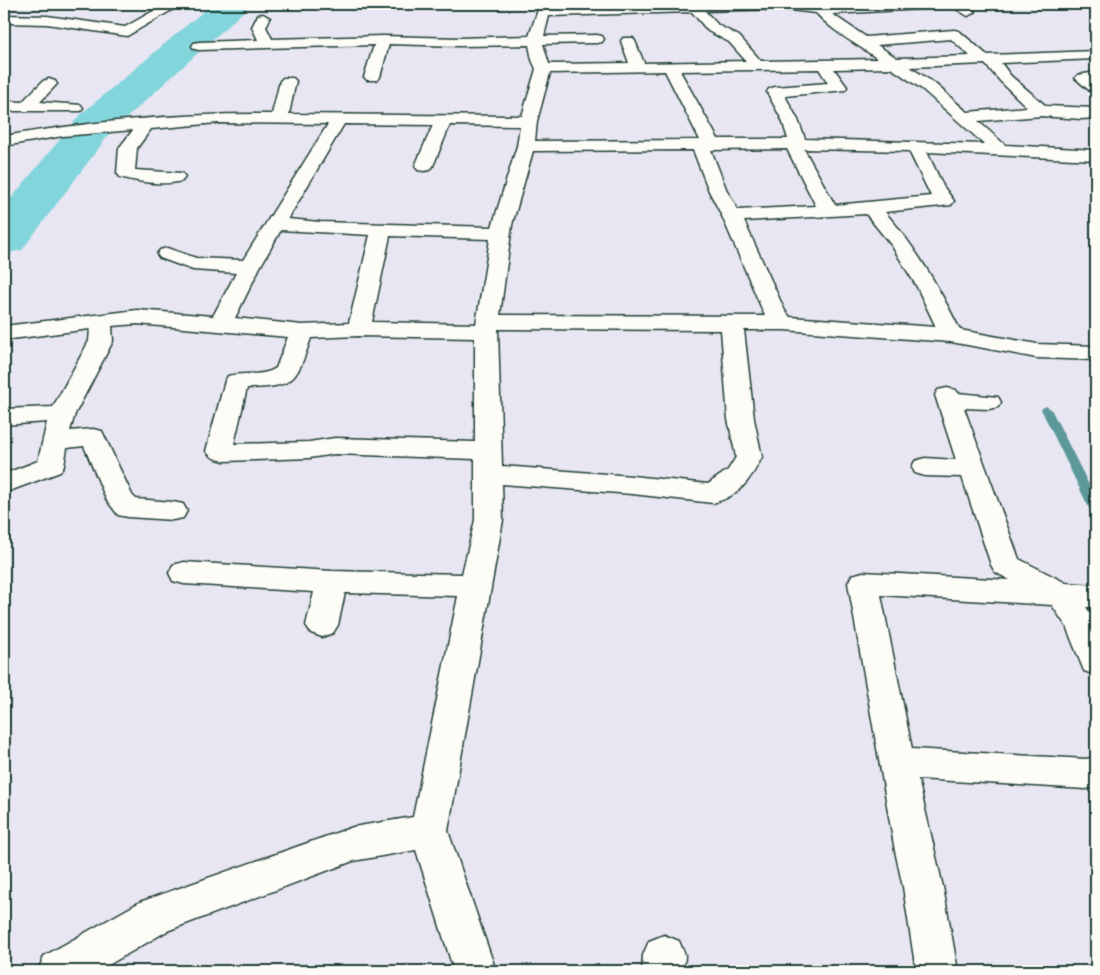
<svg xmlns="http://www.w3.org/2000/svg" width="1100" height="975" font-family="'Gochi Hand',sans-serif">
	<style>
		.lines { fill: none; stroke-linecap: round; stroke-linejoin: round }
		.stream { fill: #5b9899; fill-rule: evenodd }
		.river { fill: #83d5dc; fill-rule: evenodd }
		.minor-casing { stroke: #1f3d34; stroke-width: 3 }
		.minor { fill: #fdfcf7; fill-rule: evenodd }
	</style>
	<rect width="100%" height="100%" fill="#e8e6f2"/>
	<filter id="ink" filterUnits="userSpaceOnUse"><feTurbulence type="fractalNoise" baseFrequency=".02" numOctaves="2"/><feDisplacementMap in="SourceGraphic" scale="10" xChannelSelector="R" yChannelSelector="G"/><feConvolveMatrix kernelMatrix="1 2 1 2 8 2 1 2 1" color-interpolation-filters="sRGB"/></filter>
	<g filter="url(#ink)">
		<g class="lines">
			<path class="stream" d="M1046,406l5,3 45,90v15l-4,-1 -2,-3 -49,-101z"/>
			<path class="river" d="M212,4h37l-5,7 -134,122 -88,117 -18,4v-47l76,-92z"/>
			<g class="minor-casing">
				<path id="minor" d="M166,4h16l-55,32 -80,-12 -43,-1v-8l43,1 78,11z
					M540,4h12l-1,4 125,-2 19,-2h134v2l115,-2 -1,3 -5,1 -106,6 34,23 88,-7 5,1 28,24 109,-4v8l-95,4 10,13 35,30 50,2v10l-15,1 -40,-3 -63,5 27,24 91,5v10l-169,-8 16,34 11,15 -3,4 -66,7c32,37 53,74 75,118l77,14 59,2v14l-59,-2 -86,-16 -167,-12h-40l10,89 8,38c-12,23 -22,39 -49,46l-81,-9 -130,-10 1,36 -55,311 48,140h-42l-38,-121 -63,11 -186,70 -69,40h-60l6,-15 96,-54 14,-5 199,-70 60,-10 45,-221 -113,-3 -7,32 -5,8 -11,4 -11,-4 -5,-8 8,-33 -130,-8 -11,-3 -4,-8 4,-8 11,-3 148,9 130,3 13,-54v-61l-140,-5 -26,4 -85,3c-8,-2 -13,-3 -18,-10l19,-70 3,-5c16,-4 35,1 48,-8l12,-31 -151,-13 -25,2 1,15 -38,73 -5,17 23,-2 9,2 30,64 4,4 37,3 10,2 4,7 -4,7 -10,2 -45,-3 -10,-2 -12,-16 -22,-53 -17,2 -3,18 -4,6 -56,21v-19l34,-13 9,-39 -43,3v-16l49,-2 36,-66 1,-12 -86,11v-14l133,-16 76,6 23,-43 -43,-3 -33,-12 -3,-4 3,-4 7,-2 29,10 47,2 85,-136 -111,-1 -66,6 -14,19 -2,22 47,3 3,4 -3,4c-19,5 -43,1 -62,-4l-3,-4 2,-25 14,-18 -70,6 -59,10v-10c88,-15 179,-23 268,-22l8,-33 3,-3h10l3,3 -7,33 233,2 14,-47 -4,-9 -3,-15 -70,1 -70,-2 -9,33 -3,3h-10l-3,-3 10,-32 -175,5 -5,-1 -2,-3 2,-3 5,-1 59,-2 -6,-13 6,-12 5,-1 7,4 -4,9 6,12 111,-3 76,2 70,-2zM781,9l35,4c17,19 42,32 62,46l-117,2 -22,-25 -21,-11 -13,-14zM692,12l16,19 21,11 17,19 -102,2 -9,-22 -2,-3h-10l-2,3 8,22 -80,1 -6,-20 54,-1 5,-1 2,-3 -2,-3 -5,-1 -53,1 5,-20zM951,39l19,17 -73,2 -20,-13zM985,64l16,18 26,25 -60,5 -33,-29 -24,-16zM891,68l31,21 62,55 -179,-5 -7,-19 -13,-24 60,-6 2,-3 -13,-18zM819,69l9,14 -53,4 -6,2 -2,3 15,28 6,19h-70l-38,-68zM665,71l35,69 -165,1 2,-20 13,-48zM344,124l89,1 -18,41 3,4 6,1 6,-1 3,-4 17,-41 70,1 -3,20 -25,81 -172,-5 -32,-3zM787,149l29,57 -78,4 -11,-19 -16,-41zM804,149l105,2 22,45 -96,9zM693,150l16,41 13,25 43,100 -265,-1 12,-90 21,-74zM866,214l26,32 25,41 19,40 -146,-10 -5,-6 -41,-90zM281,230l89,5 -21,88 -47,2 -67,-7 25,-51zM390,236l100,3 -14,85 -104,-2zM498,329l223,1 7,89 8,38 -8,13 -20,14 -76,-8 -130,-10zM359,336l116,2v104l-140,-4 -26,4 -75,2 13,-56c49,-1 49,-7 64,-50z
					M948,4h16l11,8 -7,4z
					M1096,72v21l-6,-2 -15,-13 3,-3z
					M49,79l6,2 2,3 -17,18 41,3 2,3 -2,3h-77v-10l18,1 21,-21z
					M947,388l9,2 2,3 40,4 3,5 -3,5 -9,2 -25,-1 55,151 47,24 30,2v22h-10l10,15v53l-12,-4 -18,-45 -14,-21 -171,-10 31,154 174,10 10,-2v30l-10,2 -168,-10 25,108 15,84h-42l-13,-84 -8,-36 -47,-268 4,-8 11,-3 147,8 -15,-8 -4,-7 -29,-88 -37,-1 -10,-3 -3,-6 3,-6 10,-3 31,2 -21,-65 3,-5z
					M664,935l15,6 6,14 -1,16h-42l1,-16 6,-14z"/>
			</g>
			<use href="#minor" class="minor"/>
		</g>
	</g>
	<rect width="1100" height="975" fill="none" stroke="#fdfcf7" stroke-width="20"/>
	<rect x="10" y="10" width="1080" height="955" fill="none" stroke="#1f3d34" stroke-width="2" filter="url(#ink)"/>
</svg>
